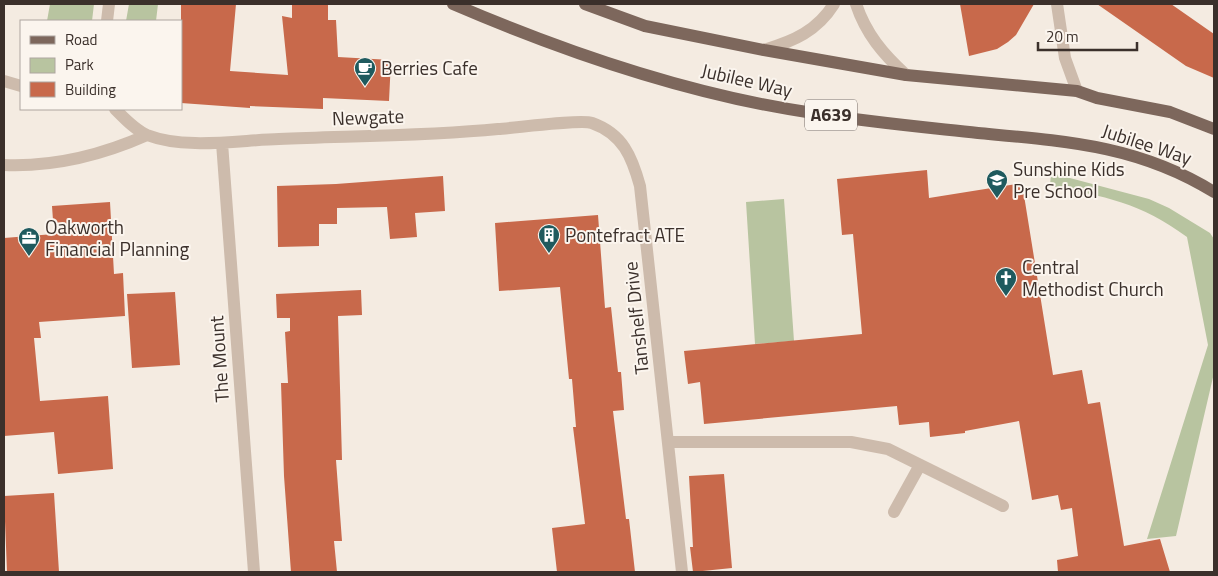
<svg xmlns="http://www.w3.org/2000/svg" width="1218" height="576" font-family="'Titillium Web',sans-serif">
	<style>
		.green { fill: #b8c4a0 }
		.building { fill: #c8694b }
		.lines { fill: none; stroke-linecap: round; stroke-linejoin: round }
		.minor { stroke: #cdbbac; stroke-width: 12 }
		.major { stroke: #7d675c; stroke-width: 12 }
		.labels { text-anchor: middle; stroke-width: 4; stroke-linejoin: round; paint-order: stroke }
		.shield { fill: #fbf5ee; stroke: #756b66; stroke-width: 1 }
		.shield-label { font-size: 18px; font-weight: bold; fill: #3b302b }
		.poi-label { font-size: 19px; fill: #3b302b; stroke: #fbf5ee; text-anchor: start }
		.street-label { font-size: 19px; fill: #3b302b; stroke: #fbf5ee }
	</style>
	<rect width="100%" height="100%" fill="#f4ebe1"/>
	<path class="green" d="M50,4h44l-2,17h-45z
		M129,4h29l-2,17h-30z
		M1051,173l98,26 20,9 41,25 4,6v134l-38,163 -29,3 61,-194 -21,-108c-46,-34 -83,-41 -137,-51z
		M784,199l10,142 -39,3 -9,-142z"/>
	<path class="building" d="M181,4h55l-6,67 58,4 -6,-59 10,2v-14h36v16h8l2,37 53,3 -2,41 -66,-3v11l-73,-3v2l-69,-5z
		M960,4h74l-18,31 -8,7 -11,7 -28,7z
		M1097,4h74l43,30v44l-28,-12z
		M927,170l2,28 93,-15 31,192 29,-5 6,34 12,-2 24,144 36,-7 10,33h-112l-1,-12 21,-4 -6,-48 -11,2 -3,-15 -26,5 -13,-79 -54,10v2l-35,4 -1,-15 -30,3 -2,-19 -193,18 -4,-42 -12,2 -4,-33 178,-17 -9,-100 -11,1 -5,-56z
		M443,176l2,35 -30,2 2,24 -27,2 -3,-32 -50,1v16h-18v22l-41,1 -1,-61 59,-2z
		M110,202l4,72 9,-1 2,43 -86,6 2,16h-7l6,63 68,-5 5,73 -55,5 -4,-42 -50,4v-198l50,-4 -2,-28z
		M598,215l7,93 6,-1 7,65h3l3,38 -11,1 13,108h3l6,53h-78l-5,-44 33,-4 -12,-97h3l-4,-48h-3l-9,-92 -61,4 -4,-68z
		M361,290l1,25 -24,1 4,144h-6l6,81h-8l3,31h-46l-7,-96 -3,-93h7l-3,-51 5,-1v-13h-13l-1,-24z
		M175,292l5,73 -48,3 -5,-74z
		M724,474l8,94 -39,4 -3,-25h3l-4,-71z
		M54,493l5,79h-52l-3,-76z"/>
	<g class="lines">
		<path class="minor" d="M856,4c10,30 27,50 50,71
			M1057,4l8,54 12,33
			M107,21l2,-17
			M764,50c30,-9 53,-19 70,-46
			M4,81l17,5
			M115,109c9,9 20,21 32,26 39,15 92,5 132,4 73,-3 147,-3 219,-10 17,-1 83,-10 94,-6 31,11 40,34 48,63l42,386
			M222,143l32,429
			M4,165c49,2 98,-10 143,-30
			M668,442h183l37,7 115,57
			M894,512l26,-47"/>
		<path class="major" d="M453,4c114,49 236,91 360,109 55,9 110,14 165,20 87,8 160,12 236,59
			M585,4l60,22 119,24 142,25 171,16 20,7 73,14 44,17"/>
	</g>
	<defs>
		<g id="cafe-pin" transform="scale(1.125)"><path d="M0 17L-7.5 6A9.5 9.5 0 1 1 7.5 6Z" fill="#1f5a5e" stroke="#fbf5ee"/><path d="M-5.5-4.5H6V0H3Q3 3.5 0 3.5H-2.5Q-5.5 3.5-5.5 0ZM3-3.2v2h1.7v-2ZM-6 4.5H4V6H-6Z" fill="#fff"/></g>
		<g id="school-pin" transform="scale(1.125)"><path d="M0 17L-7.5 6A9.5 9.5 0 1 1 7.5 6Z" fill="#1f5a5e" stroke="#fbf5ee"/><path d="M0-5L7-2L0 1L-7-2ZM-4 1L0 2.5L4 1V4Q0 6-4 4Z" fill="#fff"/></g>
		<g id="building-pin" transform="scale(1.125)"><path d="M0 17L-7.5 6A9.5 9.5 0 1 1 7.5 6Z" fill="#1f5a5e" stroke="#fbf5ee"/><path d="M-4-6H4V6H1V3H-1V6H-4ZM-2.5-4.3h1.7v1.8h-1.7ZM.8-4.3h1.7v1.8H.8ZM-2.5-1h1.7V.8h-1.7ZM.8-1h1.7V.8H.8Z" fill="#fff"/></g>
		<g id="office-pin" transform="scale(1.125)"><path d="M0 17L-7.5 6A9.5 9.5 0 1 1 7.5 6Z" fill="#1f5a5e" stroke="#fbf5ee"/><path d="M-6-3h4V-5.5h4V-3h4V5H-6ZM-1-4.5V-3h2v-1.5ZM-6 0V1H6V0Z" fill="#fff"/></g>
		<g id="church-pin" transform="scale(1.125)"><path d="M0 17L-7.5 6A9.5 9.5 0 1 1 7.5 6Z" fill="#1f5a5e" stroke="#fbf5ee"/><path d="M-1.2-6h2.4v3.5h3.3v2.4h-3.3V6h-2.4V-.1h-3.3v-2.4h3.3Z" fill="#fff"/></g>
	</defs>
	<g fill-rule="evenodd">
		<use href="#cafe-pin" x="365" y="68"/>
		<use href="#school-pin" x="997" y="180"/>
		<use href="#building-pin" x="549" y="235"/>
		<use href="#office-pin" x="29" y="238"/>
		<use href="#church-pin" x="1006" y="278"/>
	</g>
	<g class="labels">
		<rect class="shield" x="805" y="99.5" width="52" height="31" rx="4"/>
		<g class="shield-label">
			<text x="831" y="121">A639</text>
		</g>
		<g class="poi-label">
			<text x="381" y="75">Berries Cafe</text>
			<text x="1013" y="176">Sunshine Kids<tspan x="1013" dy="22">Pre School</tspan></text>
			<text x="45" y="234">Oakworth<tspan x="45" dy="22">Financial Planning</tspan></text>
			<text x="565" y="242">Pontefract ATE</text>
			<text x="1022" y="274">Central<tspan x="1022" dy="22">Methodist Church</tspan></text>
		</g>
		<g class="street-label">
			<text transform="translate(747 80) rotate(13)" y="7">Jubilee Way</text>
			<text transform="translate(368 117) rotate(-2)" y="7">Newgate</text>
			<text transform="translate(1147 144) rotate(18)" y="7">Jubilee Way</text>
			<text transform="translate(636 318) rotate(-96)" y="7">Tanshelf Drive</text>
			<text transform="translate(219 359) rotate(-94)" y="7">The Mount</text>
		</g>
	</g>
	<rect width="1218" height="576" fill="none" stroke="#3b302b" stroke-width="10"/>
	<rect x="20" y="20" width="162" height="90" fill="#fbf5ee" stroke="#aea6a0"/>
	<rect x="30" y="36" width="25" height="8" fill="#7d675c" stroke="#aea6a0"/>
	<text x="65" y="45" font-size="15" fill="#3b302b">Road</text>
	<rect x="30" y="58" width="25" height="15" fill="#b8c4a0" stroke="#aea6a0"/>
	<text x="65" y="70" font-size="15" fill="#3b302b">Park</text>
	<rect x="30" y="82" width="25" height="15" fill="#c8694b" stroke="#aea6a0"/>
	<text x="65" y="95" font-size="15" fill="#3b302b">Building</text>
	<path d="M1038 42v8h99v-8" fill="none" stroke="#3b302b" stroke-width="2.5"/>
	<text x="1046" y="42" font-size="15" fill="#3b302b" stroke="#fbf5ee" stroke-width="4" paint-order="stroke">20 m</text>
</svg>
